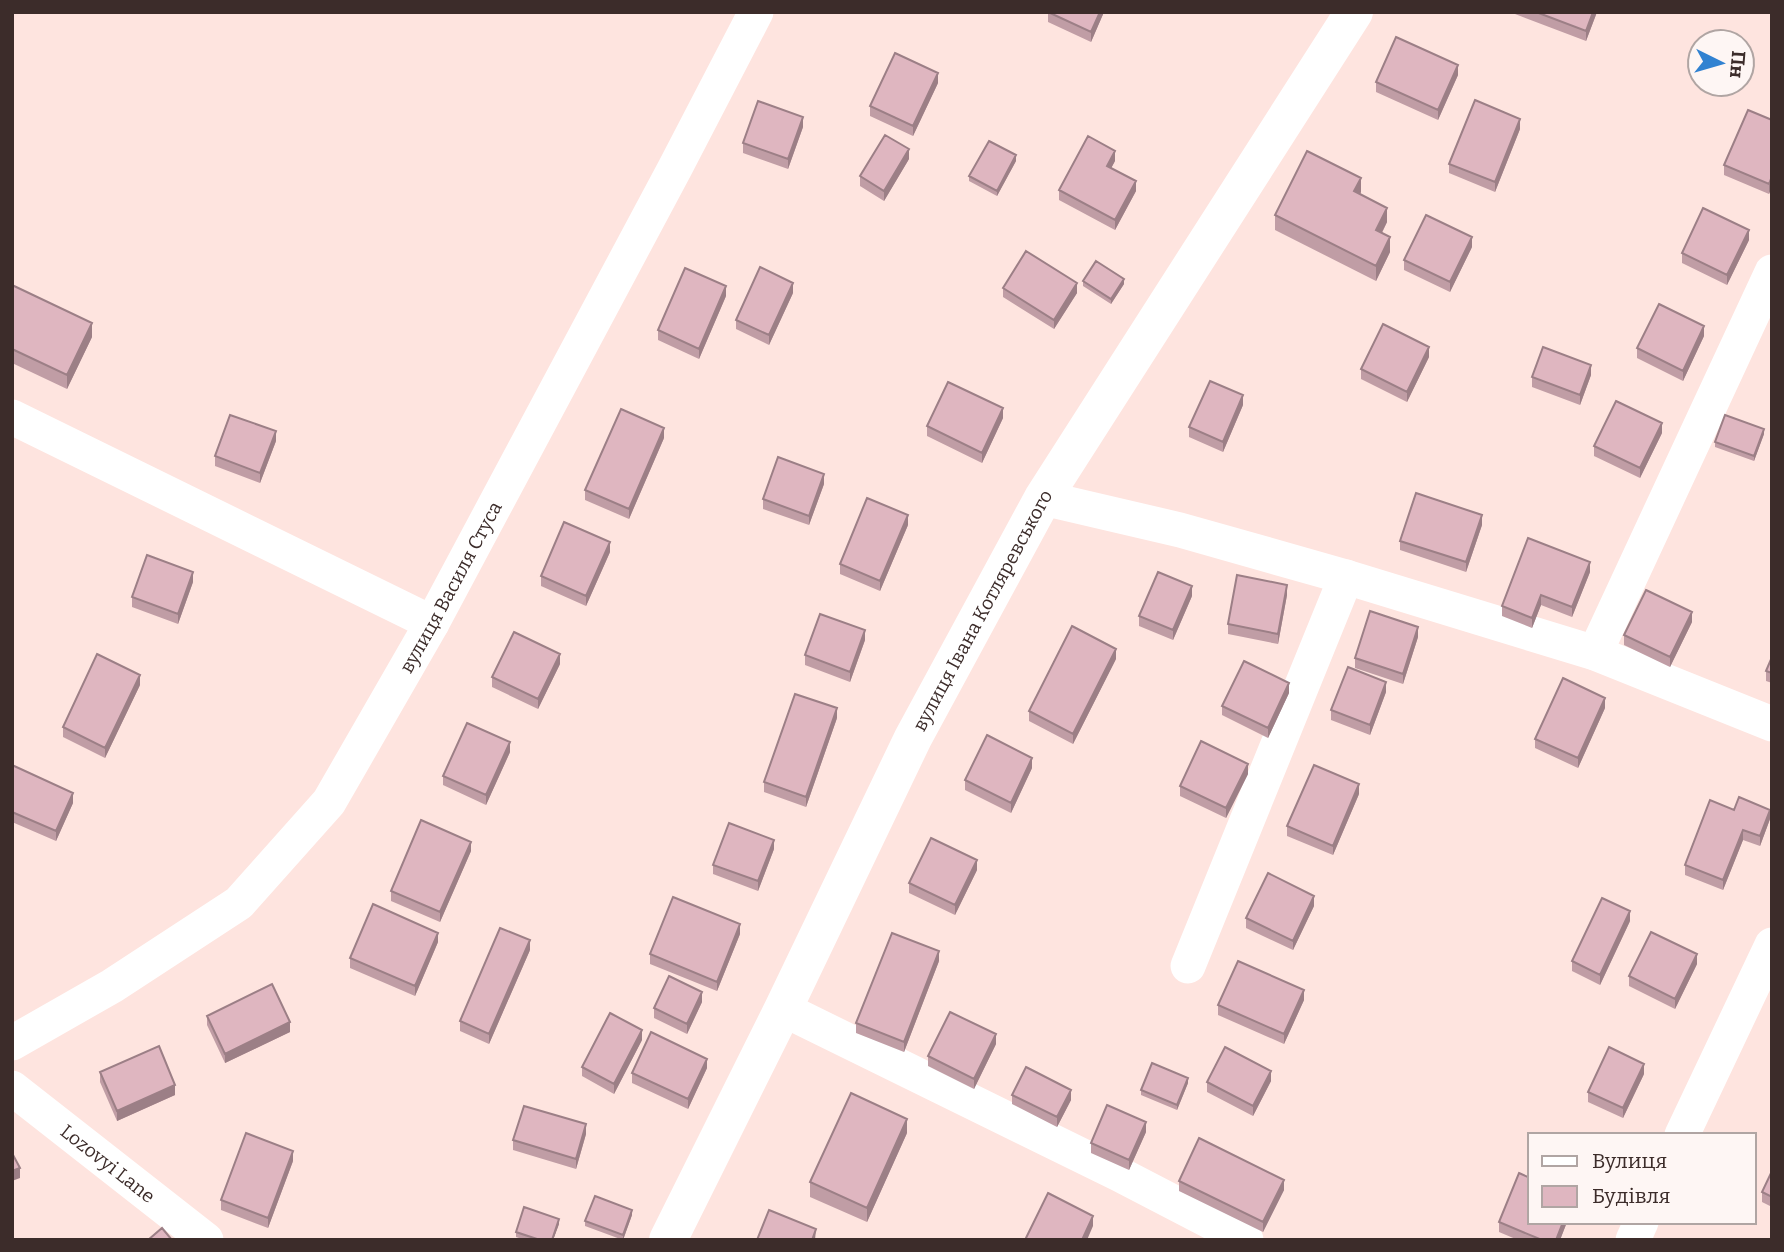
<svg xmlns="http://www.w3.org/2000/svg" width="1784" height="1252" font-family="Bitter,serif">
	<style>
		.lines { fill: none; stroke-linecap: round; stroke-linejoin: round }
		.minor { stroke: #fff; stroke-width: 35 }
		.tertiary { stroke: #fff; stroke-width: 38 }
		.wall { fill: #c09da5 }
		.shaded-wall { fill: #9c7f86 }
		.building { fill: #dfb6c0; stroke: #9c7f86; stroke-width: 2 }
		.labels { text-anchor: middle; stroke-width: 5; stroke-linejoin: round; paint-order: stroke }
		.street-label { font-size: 19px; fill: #3c2c2a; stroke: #fef6f4 }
	</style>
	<rect width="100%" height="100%" fill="#fee4df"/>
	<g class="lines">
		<g class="minor">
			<path d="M12,417l420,206"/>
			<path d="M1043,498l137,32 166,47 249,76 177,71"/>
			<path d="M1595,653l177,-381"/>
			<path d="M1188,966l158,-389"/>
			<path d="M783,1009l334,164 129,67"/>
			<path id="s1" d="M12,1043l100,-57 127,-83 90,-101 103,-179 243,-455 81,-156"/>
			<path id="s2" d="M12,1088l194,152"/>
			<path d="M1682,1135l90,-190"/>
			<path d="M1633,1240l8,-18"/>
		</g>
		<path class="tertiary" id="s3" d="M668,1240l115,-231 130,-271 130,-240 311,-486"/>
	</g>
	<path class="wall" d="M1048,12h56l-13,30 -43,-20z
		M1515,12h82l-11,29 -71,-27z
		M1458,75l-20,45 -62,-28v-10z
		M938,83l-25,53 -43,-20v-10z
		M1772,120v66l-3,8 -45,-19v-10z
		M803,127l-15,42 -45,-16v-10z
		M1520,129l-25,63 -46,-19v-9z
		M909,159l-25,42 -24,-15v-10z
		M1016,161l-19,35 -28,-15v-5z
		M1115,161l-4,7 25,23 -21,39 -56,-30v-10z
		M1361,192l-1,2 27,28 -5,11 8,19 -14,29 -101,-51v-15z
		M1749,240l-22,45 -45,-22v-10z
		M1472,247l-22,45 -46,-22v-10z
		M1083,281l41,3 -13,20 -28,-18z
		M12,285l80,52 -25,52 -55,-26z
		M1003,288l74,5 -23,36 -51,-32z
		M793,293l-24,52 -33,-16v-9z
		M726,296l-27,63 -41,-19v-10z
		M1704,336l-21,45 -46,-23v-10z
		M1429,357l-22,45 -46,-23v-10z
		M1591,375l-11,30 -48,-18v-10z
		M1243,405l-20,47 -34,-15v-10z
		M1003,418l-21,45 -55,-27v-10z
		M1662,433l-22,45 -46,-22v-10z
		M1764,434l-10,27 -39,-14v-5z
		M664,438l-35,81 -44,-19v-10z
		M276,441l-16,42 -45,-17v-10z
		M824,484l-15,41 -46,-16v-10z
		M908,525l-28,66 -40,-17v-10z
		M1482,525l-16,47 -66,-22v-9z
		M610,552l-24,54 -45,-20v-10z
		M1590,572l-18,45 -31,-12 -9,23 -30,-12v-10z
		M193,582l-15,42 -46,-17v-10z
		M1287,595l-9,49 -50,-10v-10z
		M1192,596l-19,44 -34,-14v-10z
		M1692,622l-22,45 -46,-22v-10z
		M1418,637l-15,47 -48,-16v-10z
		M865,640l-15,42 -45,-17v-10z
		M1772,657v26l-6,-2v-10z
		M1116,659l-43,85 -44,-23v-10z
		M560,664l-22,45 -46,-22v-10z
		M140,685l-35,73 -42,-21v-10z
		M1386,692l-16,43 -39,-15v-10z
		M1289,693l-21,45 -46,-23v-9z
		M1605,708l-27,60 -43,-20v-9z
		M837,718l-31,89 -42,-15v-10z
		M510,752l-24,53 -43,-20v-9z
		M12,765l61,38 -17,38 -44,-19z
		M1032,768l-21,45 -46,-23v-10z
		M1248,774l-22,44 -46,-22v-10z
		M1359,794l-26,61 -46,-19v-10z
		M1734,810l36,9 -10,27 -17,-6 -20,50 -38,-15v-10z
		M774,849l-16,42 -45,-17v-9z
		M471,851l-31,71 -49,-21v-10z
		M977,870l-22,45 -46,-22v-10z
		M1314,906l-21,44 -47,-22v-10z
		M1630,921l-30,64 -28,-14v-10z
		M740,934l-23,57 -67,-27v-10z
		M438,942l-23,54 -65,-28v-10z
		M530,950l-41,94 -29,-13v-10z
		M939,961l-35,91 -48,-19v-10z
		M1697,964l-22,45 -46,-23v-10z
		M1304,1000l-20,44 -66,-29v-10z
		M702,1002l-15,32 -33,-16v-10z
		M207,1016l83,16 -65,31 -18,-38z
		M642,1040l-28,54 -32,-18v-9z
		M996,1044l-22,45 -46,-23v-10z
		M707,1068l-19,41 -56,-26v-10z
		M100,1072l75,23 -58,26 -17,-39z
		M1644,1074l-21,44 -35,-16v-10z
		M1271,1081l-18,35 -46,-24v-10z
		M1188,1083l-11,27 -36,-15v-5z
		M1012,1095l59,5 -14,27 -45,-23z
		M1146,1132l-17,38 -38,-17v-10z
		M907,1133l-40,89 -57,-25v-15z
		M586,1134l-10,35 -63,-19v-10z
		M293,1161l-25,67 -47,-18v-10z
		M1772,1171v36l-10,-5v-10z
		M1179,1181l105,9 -21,42 -84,-41z
		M632,1215l-9,25 -38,-14v-5z
		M1499,1222h68l-7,18h-42l-19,-8z
		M559,1224l-6,16h-28l-9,-3v-5z"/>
	<path class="shaded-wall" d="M1100,12h4l-13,30v-10z
		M1593,12h4l-11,29v-10z
		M1458,65v10l-20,45v-10z
		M938,73v10l-25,53v-10z
		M803,117v10l-15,42v-10z
		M1520,119v10l-25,63v-10z
		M909,149v10l-25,42v-10z
		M1115,151v10l-8,15v-10z
		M1016,155v6l-19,35v-5z
		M1772,176v10l-3,8v-10z
		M1361,178v14l-7,14v-15z
		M1136,181v10l-21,39v-10z
		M1387,208v14l-11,22v-14z
		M1749,230v10l-22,45v-10z
		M1390,237v15l-14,29v-15z
		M1472,237v10l-22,45v-10z
		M1124,279v5l-13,20v-5z
		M793,283v10l-24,52v-10z
		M1077,283v10l-23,36v-9z
		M726,286v10l-27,63v-10z
		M92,323v14l-25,52v-14z
		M1704,326v10l-21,45v-10z
		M1429,347v10l-22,45v-10z
		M1591,365v10l-11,30v-10z
		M1243,395v10l-20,47v-10z
		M1003,408v10l-21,45v-10z
		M1662,423v10l-22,45v-10z
		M664,428v10l-35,81v-10z
		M1764,429v5l-10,27v-5z
		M276,431v10l-16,42v-10z
		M824,474v10l-15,41v-9z
		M908,515v10l-28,66v-10z
		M1482,515v10l-16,47v-10z
		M610,542v10l-24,54v-10z
		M1590,562v10l-18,45v-10z
		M193,572v10l-15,42v-10z
		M1287,585v10l-9,49v-10z
		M1192,586v10l-19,44v-10z
		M1541,595v10l-9,23v-10z
		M1692,612v10l-22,45v-10z
		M1418,627v10l-15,47v-10z
		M865,630v10l-15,42v-10z
		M1116,649v10l-43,85v-10z
		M560,654v10l-22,45v-10z
		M140,675v10l-35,73v-10z
		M1386,682v10l-16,43v-10z
		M1289,683v10l-21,45v-10z
		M1605,698v10l-27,60v-10z
		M837,708v10l-31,89v-10z
		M510,742v10l-24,53v-10z
		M1032,758v10l-21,45v-10z
		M1248,764v10l-22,44v-10z
		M1359,784v10l-26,61v-9z
		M73,793v10l-17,38v-10z
		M1770,810v9l-10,27v-10z
		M1743,830v10l-20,50v-10z
		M774,840v9l-16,42v-10z
		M471,842v9l-31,71v-10z
		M977,860v10l-22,45v-10z
		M1314,896v10l-21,44v-9z
		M1630,911v10l-30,64v-10z
		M740,924v10l-23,57v-9z
		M438,933v9l-23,54v-10z
		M530,940v10l-41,94v-10z
		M939,951v10l-35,91v-10z
		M1697,954v10l-22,45v-10z
		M1304,990v10l-20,44v-10z
		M702,992v10l-15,32v-10z
		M290,1022v10l-65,31v-9z
		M642,1030v10l-28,54v-10z
		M996,1034v10l-22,45v-10z
		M707,1059v9l-19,41v-10z
		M1644,1064v10l-21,44v-10z
		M1271,1071v10l-18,35v-10z
		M1188,1078v5l-11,27v-5z
		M175,1085v10l-58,26v-10z
		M1071,1090v10l-14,27v-10z
		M907,1119v14l-40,89v-14z
		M1146,1122v10l-17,38v-10z
		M586,1124v10l-10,35v-10z
		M293,1151v10l-25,67v-10z
		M20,1168v10l-8,3v-10z
		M1284,1180v10l-21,42v-10z
		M632,1210v5l-9,25v-5z
		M1093,1216v10l-6,14h-5z
		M559,1219v5l-6,16h-1z
		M1563,1222h4l-7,18h-4z
		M816,1229l-1,11h-3z"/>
	<path class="building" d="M1048,12h52l-9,20z
		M1536,12h57l-7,19z
		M1396,37l62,28 -20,45 -62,-28z
		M895,53l43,20 -25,53 -43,-20z
		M1475,100l45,19 -25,63 -46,-18z
		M758,101l45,16 -15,42 -45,-16z
		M1748,110l24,10v56l-3,8 -45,-19z
		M885,135l24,14 -25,42 -24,-15z
		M1088,136l27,15 -8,15 29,15 -21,39 -56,-30z
		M989,141l27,14 -19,36 -28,-15z
		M1307,151l54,27 -7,13 33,17 -11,22 14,7 -14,29 -101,-51z
		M1703,208l46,22 -22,45 -45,-22z
		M1426,215l46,22 -22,45 -46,-22z
		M1026,251l51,32 -23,37 -51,-32z
		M1096,261l28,18 -13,20 -28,-18z
		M760,267l33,16 -24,52 -33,-15z
		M685,268l41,18 -27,63 -41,-19z
		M12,285l80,38 -25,52 -55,-26z
		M1659,304l45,22 -21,45 -46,-23z
		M1383,324l46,23 -22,45 -46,-23z
		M1543,347l48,18 -11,30 -48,-18z
		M1210,381l33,14 -20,47 -34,-15z
		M948,382l55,26 -21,45 -55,-27z
		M1616,401l46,22 -22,45 -46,-22z
		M621,409l43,19 -35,81 -44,-19z
		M230,415l46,16 -16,42 -45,-17z
		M1725,415l39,14 -10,27 -39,-14z
		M778,457l46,17 -15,42 -46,-17z
		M1416,493l66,22 -16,47 -66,-21z
		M867,498l41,17 -28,66 -40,-17z
		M564,522l46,20 -24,54 -45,-20z
		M1528,538l62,24 -18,45 -31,-12 -9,23 -30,-12z
		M147,555l46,17 -15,42 -46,-17z
		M1158,572l34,14 -19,44 -34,-14z
		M1237,575l50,10 -9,49 -50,-10z
		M1646,590l46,22 -22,45 -46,-22z
		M1370,611l48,16 -15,47 -48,-16z
		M820,614l45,16 -15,42 -45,-17z
		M1072,626l44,23 -43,85 -44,-23z
		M514,632l46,22 -22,45 -46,-22z
		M97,654l43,21 -35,73 -42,-21z
		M1772,657v16l-6,-2z
		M1244,661l45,22 -21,45 -46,-22z
		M1348,667l38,15 -16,43 -39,-15z
		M1563,678l42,20 -27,60 -43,-19z
		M795,694l42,14 -31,89 -42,-15z
		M467,723l43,19 -24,53 -43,-19z
		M987,735l45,23 -21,45 -46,-23z
		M1201,741l47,23 -22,44 -46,-22z
		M12,765l61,28 -17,38 -44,-19z
		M1314,765l45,19 -26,62 -46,-20z
		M1739,797l31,13 -10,26 -17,-6 -20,50 -38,-15 25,-65 24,10z
		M421,820l50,22 -31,70 -49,-21z
		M729,823l45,17 -16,41 -45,-16z
		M931,838l46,22 -22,45 -46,-22z
		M1268,873l46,23 -21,45 -47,-23z
		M673,897l67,27 -23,58 -67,-28z
		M1602,898l28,13 -30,64 -28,-14z
		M373,904l65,29 -23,53 -65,-28z
		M500,928l30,12 -41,94 -29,-13z
		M1651,932l46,22 -22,45 -46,-23z
		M892,933l47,18 -35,91 -48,-19z
		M1238,961l66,29 -20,44 -66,-29z
		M669,976l33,16 -15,32 -33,-16z
		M272,984l18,38 -65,32 -18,-38z
		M950,1012l46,22 -22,45 -46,-23z
		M610,1013l32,17 -28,54 -32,-17z
		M651,1032l56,27 -19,40 -56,-26z
		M159,1046l16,39 -58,26 -17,-39z
		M1225,1047l46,24 -18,35 -46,-24z
		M1609,1047l35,17 -21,44 -35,-16z
		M1152,1063l36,15 -11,27 -36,-15z
		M1026,1067l45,23 -14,27 -45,-22z
		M851,1093l56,26 -40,89 -57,-26z
		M1107,1105l39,17 -17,38 -38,-17z
		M524,1106l62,18 -10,35 -63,-19z
		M246,1133l47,18 -25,67 -47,-18z
		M1199,1138l85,42 -21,42 -84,-41z
		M12,1153l8,15 -8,3z
		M1772,1171v26l-10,-5z
		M1519,1173l11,5v44h33l-7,18h-14l-43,-18z
		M1048,1193l45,23 -11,24h-53l-3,-2z
		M595,1196l37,14 -9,25 -38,-14z
		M524,1207l35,12 -7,21h-12l-24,-8z
		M769,1210l47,19 -4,11h-55z
		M162,1228l10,12h-24z"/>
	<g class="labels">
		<g class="street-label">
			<text dy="7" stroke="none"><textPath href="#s1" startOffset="649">вулиця Василя Стуса</textPath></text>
			<text dy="7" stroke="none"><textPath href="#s3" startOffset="704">вулиця Івана Котляревського</textPath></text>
			<text dy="7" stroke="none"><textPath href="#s2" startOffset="122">Lozovyi Lane</textPath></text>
		</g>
	</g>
	<rect width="1784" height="1252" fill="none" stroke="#3c2c2a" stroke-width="28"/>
	<rect x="1528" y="1133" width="228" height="91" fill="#fef6f4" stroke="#b0a5a3" stroke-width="2"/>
	<rect x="1542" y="1156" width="35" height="10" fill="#ffffff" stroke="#b0a5a3" stroke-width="2"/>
	<text x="1592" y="1168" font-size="21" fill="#3c2c2a">Вулиця</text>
	<rect x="1542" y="1186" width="35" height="21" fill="#dfb6c0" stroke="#b0a5a3" stroke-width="2"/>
	<text x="1592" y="1203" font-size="21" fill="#3c2c2a">Будівля</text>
	<g transform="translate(1721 63) rotate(95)"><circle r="33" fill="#fef6f4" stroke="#b0a5a3" stroke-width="2"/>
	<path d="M0-5L12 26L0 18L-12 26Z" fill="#3182d1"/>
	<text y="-10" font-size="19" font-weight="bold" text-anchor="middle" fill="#3c2c2a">Пн</text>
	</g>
</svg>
